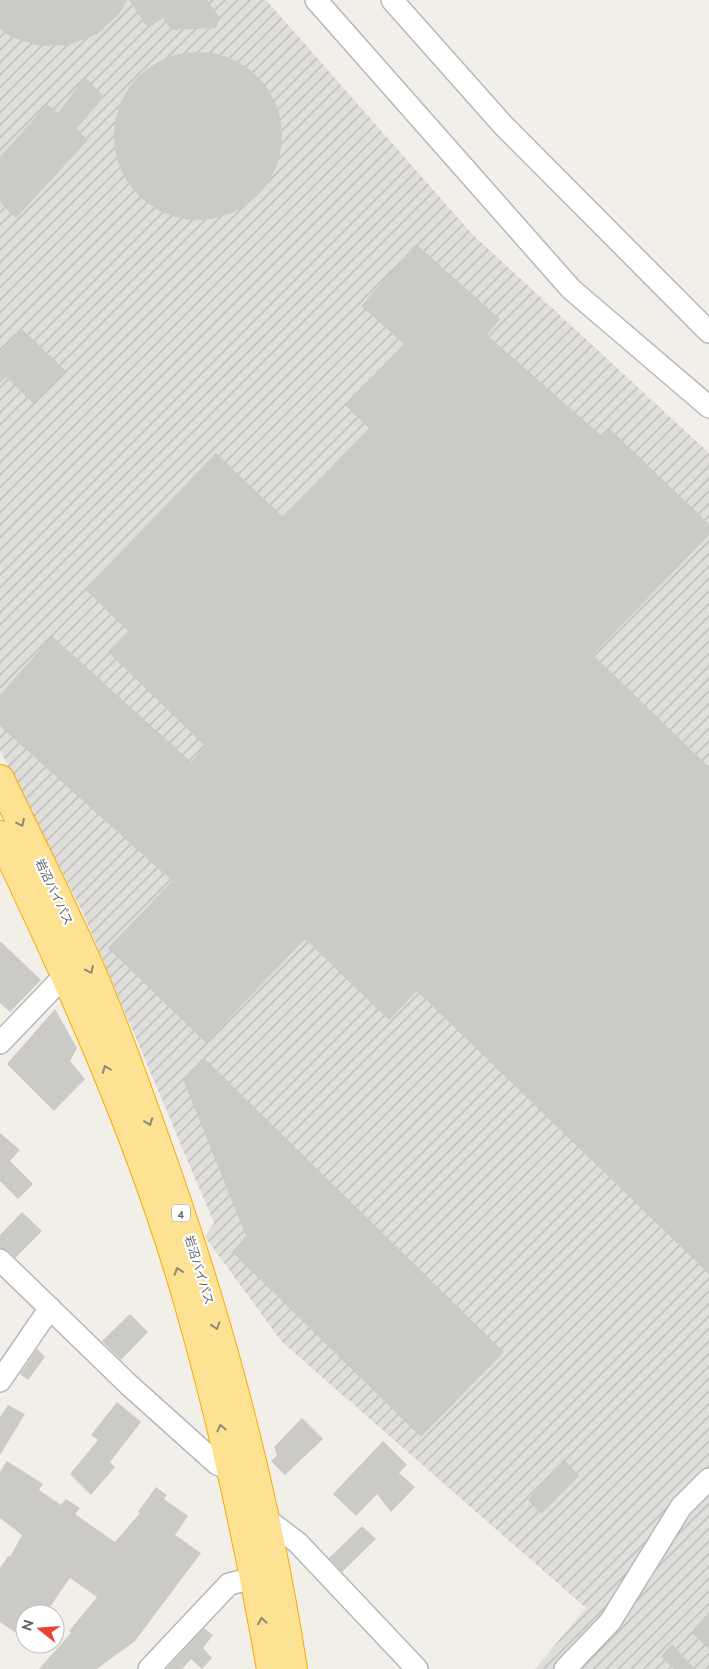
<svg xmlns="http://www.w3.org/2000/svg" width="709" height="1669" font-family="Raleway,'Noto Sans JP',sans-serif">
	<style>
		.industrial { fill: url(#industrial-furrows) }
		.building { fill: #cccac5 }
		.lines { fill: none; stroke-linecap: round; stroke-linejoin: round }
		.minor-casing { stroke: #b5b8bc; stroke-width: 24 }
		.highway-casing { stroke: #f9ab00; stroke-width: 30 }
		.minor { stroke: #fff; stroke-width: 21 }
		.highway { stroke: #fde293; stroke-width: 28 }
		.oneway { stroke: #8e8975 }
		.labels { text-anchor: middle; stroke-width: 4.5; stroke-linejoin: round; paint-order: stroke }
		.shield { fill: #fff; stroke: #8f9295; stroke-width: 1 }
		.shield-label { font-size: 11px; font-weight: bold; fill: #5f6368 }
		.street-label { font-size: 12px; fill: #5f6368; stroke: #fff }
	</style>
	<defs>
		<pattern id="industrial-furrows" width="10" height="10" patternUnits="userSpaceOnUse" patternTransform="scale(1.25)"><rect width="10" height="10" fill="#e0deda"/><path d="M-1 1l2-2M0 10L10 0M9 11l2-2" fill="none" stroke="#b9b8b5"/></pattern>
	</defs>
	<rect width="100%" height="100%" fill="#f1efe8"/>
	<path class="industrial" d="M0,0h266l207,235 236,218v1216h-174l51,-61 -304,-266 -77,-105 9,-14 -130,-308 -84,-165z"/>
	<path class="building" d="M0,0h127l-8,14 -22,20 -28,11 -29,1 -29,-9 -11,-8z
		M129,0h78l13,18 -4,10 -44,2 -9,-12 -15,10z
		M114 136a84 84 0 1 1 168 0a84 84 0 1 1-168 0Z
		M85,77l19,20 -28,32 12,11 -72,78 -16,-16v-45l47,-53 11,9z
		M416,244l84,75 -13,16 116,102 7,-8 99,95v11l-116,120 116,112v507l-292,-283 -28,29 -84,-81 -99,104 -98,-95 64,-67 -172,-155v-31l52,-59 139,126 14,-16 -97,-94 20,-21 -43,-42 131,-136 67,64 86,-89 -24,-23 59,-61 -43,-38z
		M21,328l45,43 -33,32 -27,-26 -6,6v-31z
		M0,941l41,39 -31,32 -10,-9z
		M55,1009l22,39 -7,13 15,18 -31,32 -47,-47z
		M204,1058l300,294 -83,85 -189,-185 14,-16 -63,-157z
		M0,1133l20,17 -10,11 23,23 -15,15 -18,-18z
		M22,1212l20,19 -27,27 -7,-7 -8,-3v-13z
		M130,1314l18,18 -27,28 -19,-19z
		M37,1349l8,8 -17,23 -8,-6z
		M117,1402l24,20 -31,40 5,5 -24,28 -21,-21 28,-34 -7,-5z
		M8,1405l17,9 -25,41v-38z
		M302,1418l21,21 -38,36 -14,-14 6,-6 -3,-8z
		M383,1441l24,24 -8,8 16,14 -24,25 -14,-18 -21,22 -23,-22z
		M564,1459l15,17 -38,38 -13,-14z
		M7,1461l36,23 -4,6 22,15 5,-6 14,9 -5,6 40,28 25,-29 -2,-1 18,-25 11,8 -3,4 24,17 -13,19 26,18 -66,88 -38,28h-58l32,-36 -2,-2 28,-34 -27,-19 -25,36h-20v25l-25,-17v-54l8,-12 2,1 12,-22 -22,-17v-46z
		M362,1526l14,13 -34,33 -13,-14z
		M709,1612v37l-18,-17z
		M204,1628l9,7 -10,13 9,10 -10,11 -11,-10 -9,10h-16z
		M672,1644l8,9 15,16h-21l-13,-13z"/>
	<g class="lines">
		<g class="minor-casing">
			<path id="minor" d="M316,0l255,289 138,118
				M392,0l111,125 206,207
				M0,1043l66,-69
				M0,1260l128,124 89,80 15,7
				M0,1381l50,-73
				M265,1518l33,25 119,126
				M149,1669l80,-85 25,-6
				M565,1669l45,-47 71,-115 28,-28"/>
		</g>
		<g class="highway-casing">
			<path id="highway" d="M0,779c32,67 66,133 95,201 22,52 41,106 60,159 62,172 110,349 138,530
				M0,835c69,145 136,292 182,446 38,128 66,257 89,388"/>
		</g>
		<use href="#minor" class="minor"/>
		<use href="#highway" class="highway"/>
	</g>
	<defs><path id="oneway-chevron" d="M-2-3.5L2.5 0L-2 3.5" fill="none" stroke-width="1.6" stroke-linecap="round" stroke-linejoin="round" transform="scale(1.25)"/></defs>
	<g class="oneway">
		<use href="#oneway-chevron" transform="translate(21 823) rotate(64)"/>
		<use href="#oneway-chevron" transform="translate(90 970) rotate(65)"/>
		<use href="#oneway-chevron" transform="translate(106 1069) rotate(-111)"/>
		<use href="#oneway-chevron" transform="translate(149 1122) rotate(70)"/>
		<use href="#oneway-chevron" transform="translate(178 1271) rotate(-109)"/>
		<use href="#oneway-chevron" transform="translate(216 1326) rotate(73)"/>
		<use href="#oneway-chevron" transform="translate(221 1428) rotate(-103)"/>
		<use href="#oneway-chevron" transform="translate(262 1621) rotate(-100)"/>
	</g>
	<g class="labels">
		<rect class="shield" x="172" y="1204.5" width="18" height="17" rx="4"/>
		<g class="shield-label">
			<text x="181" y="1217">4</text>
		</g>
		<g class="street-label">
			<text transform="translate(54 892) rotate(65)" y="4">岩沼バイパス</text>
			<text transform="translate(199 1270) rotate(73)" y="4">岩沼バイパス</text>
		</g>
	</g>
	<g transform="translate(40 1629) rotate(287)"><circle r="24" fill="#ffffff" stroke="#bfc1c3"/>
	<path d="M0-4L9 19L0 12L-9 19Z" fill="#ea4335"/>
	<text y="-8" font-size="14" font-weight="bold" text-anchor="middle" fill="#5f6368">N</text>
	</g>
</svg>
